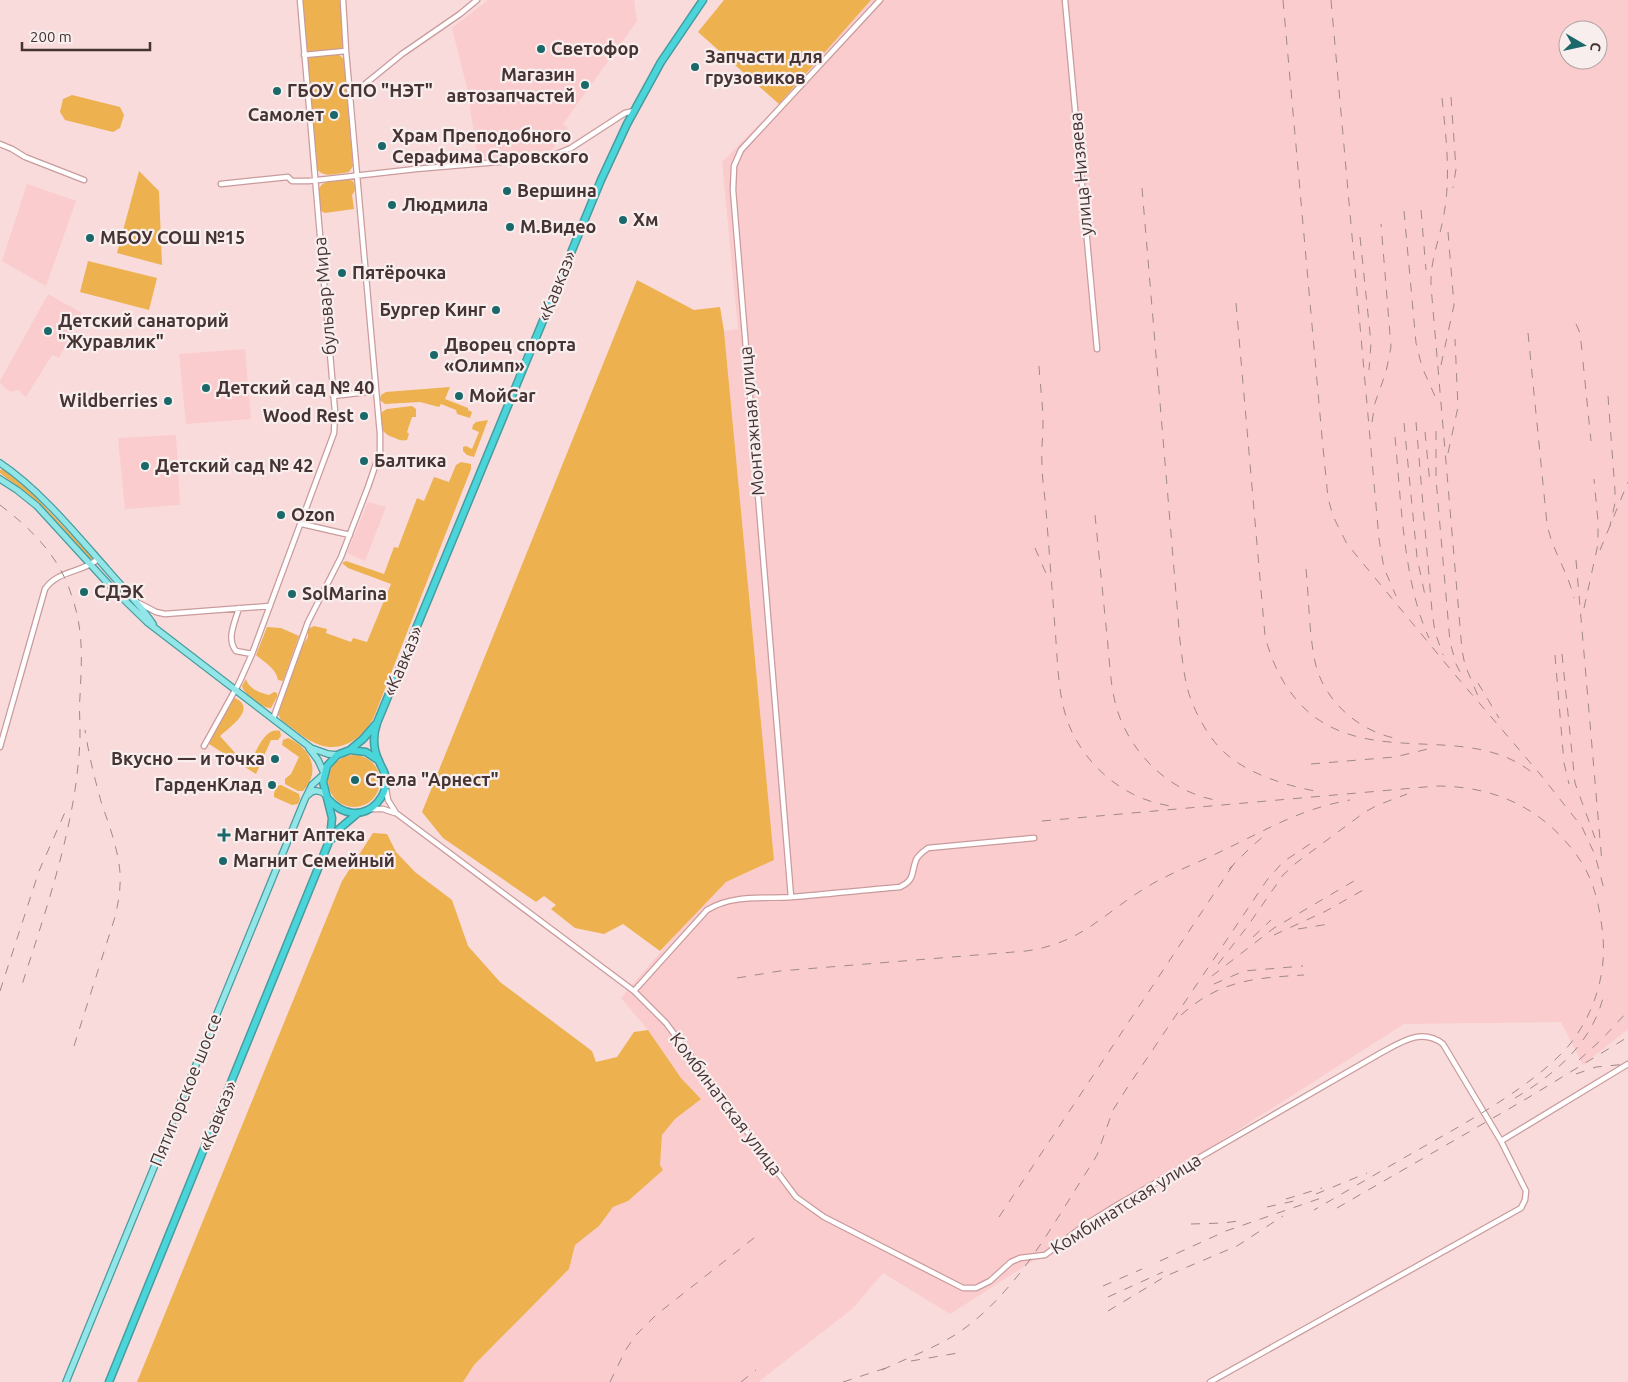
<svg xmlns="http://www.w3.org/2000/svg" width="1628" height="1382" font-family="Ubuntu,sans-serif">
	<style>
		.built { fill: #fbcccd; fill-rule: evenodd }
		.green { fill: #edb14f }
		.lines { fill: none; stroke-linecap: round; stroke-linejoin: round }
		.minor-casing { stroke: #ca9b9c; stroke-width: 7 }
		.major-casing { stroke: #489c9f; stroke-width: 8 }
		.highway-casing { stroke: #489c9f; stroke-width: 9 }
		.minor { stroke: #fff; stroke-width: 4.5 }
		.major { stroke: #92e6e8; stroke-width: 5.5 }
		.highway { stroke: #49d5d9; stroke-width: 6 }
		.rail { stroke: #a18989; stroke-width: 1; stroke-dasharray: 9 9; stroke-linecap: butt }
		.poi-dot { fill: #1b686a; stroke: #f8eeee; stroke-width: 2 }
		.labels { text-anchor: middle; stroke-width: 4.5; stroke-linejoin: round; paint-order: stroke }
		.poi-label { font-size: 18px; font-weight: bold; fill: #463333; stroke: #f8eeee; text-anchor: start }
		.street-label { font-size: 18px; fill: #463333; stroke: #f8eeee }
	</style>
	<rect width="100%" height="100%" fill="#f9dbdb"/>
	<path class="built" d="M488,0h146l3,21 -74,103 5,4 -16,22 -74,9 -11,-71 -15,-60z
		M871,0h757v1029l-45,36 -22,-43 -157,2 -454,290 -67,-41 -31,36 -94,73h-295l11,-17 95,-96 6,-24 24,-19 14,-19 15,-6 32,-36 2,-30 13,-16 26,-21 -20,-20 -33,-48 -27,-32 57,-66 48,-50 48,-22 -50,-529 14,-2 -16,-167 57,-58zM1568,30h30v30h-30z
		M27,184l49,17 -30,85 -44,-25z
		M48,294l34,19 -23,45 -7,-3 -26,42 -8,-7 -8,2 -10,-9v-2z
		M245,349l6,70 -65,5 -7,-70z
		M176,435l4,70 -55,4 -7,-71z
		M368,502l18,5 -21,54 -18,-8z"/>
	<path class="green" d="M300,0h43l3,51 -42,4z
		M724,0h147l-92,104 -81,-72z
		M338,54l6,5 9,107 -4,6c-10,1 -25,7 -32,-3l-10,-109 4,-4z
		M72,95l48,12 4,8 -4,13 -7,4 -48,-12 -5,-8 3,-13z
		M139,171l20,20 3,74 -45,-12z
		M347,179l6,2c3,6 3,9 -1,14l2,14 -29,4 -4,-2c-7,-29 -1,-29 26,-32z
		M88,261l69,17 -8,32 -69,-18z
		M637,280l57,30 26,-3 4,24 50,529 -48,22 -66,69 -37,-27 -19,10 -29,-6 -24,-19 5,-4 -12,-9 -8,6 -93,-64 -21,-26z
		M450,387l-5,12 23,9v2l4,2 -2,6 -13,-4 -1,-4 -15,-6 -2,3 -19,-5 -35,2 -5,-4 1,-5 5,-3z
		M412,406l4,3v8h-4l-5,15 2,2 -2,6c-5,1 -8,0 -12,-2 -14,-4 -17,-13 -13,-26l5,-3z
		M488,420l-14,37 -7,-2 -4,-4v-4l3,-1 6,3 7,-17 -7,-3 1,-4 3,-3z
		M461,462l10,2v5l-97,248c-10,19 -30,36 -54,28 -14,-4 -27,-17 -39,-25l-3,-6 23,-66 7,-11v-8l6,-3 13,3 -1,4 25,9 2,-4 14,4 24,-58 -43,-16 -6,-5 4,-2 38,13 10,-27 4,1 19,-50 7,3 10,-24 15,5 7,-17z
		M3,469l28,23 61,65v2l-2,1 -62,-65 -28,-22v-3z
		M267,627l14,1 18,8 -16,45 -5,-1c-2,-12 -14,-18 -22,-25z
		M246,679c3,10 14,14 23,16l5,-3 3,1v4l-6,11c-8,1 -27,-13 -29,-22z
		M235,698c23,11 -7,30 -15,38l17,19 9,6 5,-1c7,-11 14,-33 29,-29l1,5 -3,4h-7l-15,34 -47,-30 22,-43z
		M288,738c22,9 34,33 15,53h-5l-13,-7v-5l6,-5 8,-17 -17,-12 1,-5z
		M328 781a26 26 0 1 1 52 0a26 26 0 1 1-52 0Z
		M281,785l18,9 1,5 -2,5 -6,1 -18,-8v-4l3,-7z
		M373,833l14,1 9,18 19,20 37,28 16,46 32,36 92,69 4,11 21,-5 17,-25 14,-2 33,48 20,21 -26,20 -13,16 -2,30 3,5 -35,31 -15,6 -14,19 -24,19 -6,24 -95,96 -11,17h-326l205,-501z"/>
	<g class="lines">
		<g class="minor-casing">
			<path id="minor" d="M1065,0l32,349
				M304,55l42,-4
				M350,91l9,-2 43,-35 58,-40 17,-14
				M0,144l12,5 13,8 59,23
				M221,184l67,-7 4,4h17l107,-12 131,-11 24,-10 54,-35 9,-2
				M333,396l43,-5
				M302,524l48,11
				M137,602l19,10 9,2 105,-8
				M239,608c-4,14 -13,31 -3,43l16,3
				M273,719l35,-97 33,-65 27,-70 12,-35v-18l-34,-383 -3,-51
				M204,746l35,-63 13,-29 82,-221 1,-21 -35,-412
				M0,747l45,-158c13,-19 37,-16 53,-30
				M386,789l2,11 8,13 238,178 32,32 130,174 28,20 139,71h13l14,-7 21,-19 9,-4 25,-3 40,-30 34,-21 260,-150c21,-11 42,-27 64,-10l58,97 25,50 -1,9 -4,8 -311,174
				M371,809h12l12,4
				M791,897l-58,-707 1,-24 7,-16 139,-150
				M634,991l73,-81c26,-16 57,-11 86,-13 36,-3 71,-7 107,-10 15,-7 11,-14 16,-27 2,-5 8,-9 12,-12l106,-10
				M1501,1141l127,-77"/>
		</g>
		<g class="major-casing">
			<path id="major" d="M0,463c40,27 74,69 106,105 16,19 33,35 47,56
				M0,479l17,11 20,16 75,82 35,34 164,126 17,6 9,1
				M309,748l9,12 6,13
				M308,795c5,-6 12,-5 18,0
				M66,1382l239,-583 7,-14 11,-10"/>
		</g>
		<g class="highway-casing">
			<path id="highway" d="M351,749l12,-10 13,-15
				M327,798c7,8 15,14 26,15 19,1 34,-16 33,-35 -1,-7 -5,-11 -7,-17 -6,-12 -6,-26 -2,-38l224,-543 26,-56 34,-62 42,-62
				M332,839l7,-10 19,-16
				M109,1382l221,-543 2,-21 -9,-36 4,-16 10,-11 13,-5 16,2 12,8"/>
		</g>
		<use href="#minor" class="minor"/>
		<use href="#major" class="major"/>
		<use href="#highway" class="highway"/>
		<path class="rail" d="M1283,0l39,437 6,61 5,18 14,28 104,126 89,104 42,53 13,28 10,38
			M1331,0l48,539 5,29 12,28
			M1451,97l5,72 -3,19
			M1442,98c4,39 9,77 2,116 -4,25 -14,45 -13,72l31,364 3,15 13,31
			M1142,188l38,453c3,21 4,42 12,61 6,16 18,37 31,49 23,23 67,36 98,41
			M1421,210l5,60
			M1404,211l12,132 6,24 16,36
			M1360,237l11,106 -2,27
			M1236,303l29,333c7,27 18,50 37,70 66,66 167,12 233,69
			M1576,324l4,9 2,18
			M1528,333l19,191c5,26 21,48 27,74
			M1583,362l8,79
			M1441,365l13,-60 -6,-73
			M1039,366c1,19 4,38 4,57 0,14 -2,28 -1,42 0,15 3,30 4,45 3,39 6,78 9,118 3,33 2,73 17,104 19,39 56,68 99,74
			M1608,396l7,95v12l-5,23
			M1372,422l3,-19 11,-31 5,-25 -10,-123
			M1416,422l16,189 3,21 8,23
			M1404,423l13,134 9,43
			M1436,431v48l14,163 6,22 6,12
			M1425,432l5,52
			M1395,437c6,61 8,145 34,201
			M1448,453l10,-46 -3,-68
			M0,505c29,22 56,48 69,83 15,40 13,67 11,108 -1,12 0,25 0,38 0,16 -2,32 -4,49 -10,71 -34,139 -56,208
			M1095,515c4,40 8,81 12,121 3,27 3,57 13,82 17,43 56,77 101,83
			M1035,548l13,30
			M1600,550l28,-68
			M1576,560l26,303
			M1306,569c3,29 3,69 10,97 10,36 42,64 78,72
			M1584,608l14,-64v-23l-4,-42
			M1562,654l13,129 20,55
			M1555,655l9,108 5,21
			M1478,683l21,35
			M1311,764l84,-7 37,-9
			M1042,821l394,-35c59,0 107,22 142,71 15,21 21,46 24,71 6,41 -6,83 -32,116 -28,34 -84,67 -122,89 -45,25 -89,51 -134,77
			M1229,869l22,-22 14,-12
			M1298,929l31,-5
			M1274,935l52,-24 39,-22
			M1253,937l18,-17
			M1218,964l29,-37 36,-52 13,-12 69,-51 13,-7 29,-11
			M1212,976l62,-48 85,-50
			M737,978l43,-7 246,-20c58,-8 79,-40 126,-67 23,-13 48,-22 72,-34 44,-21 76,-41 126,-50
			M1214,984l30,-13 59,-5
			M0,991l39,-120 27,-61
			M1181,1015c39,-35 73,-37 123,-40
			M74,1046l41,-129c4,-17 7,-35 4,-53 -3,-20 -10,-40 -17,-59 -7,-25 -13,-49 -17,-75
			M1579,1060l23,-21 26,-28
			M1576,1074l20,-7 32,-3
			M1515,1098c39,-23 76,-54 88,-100
			M1316,1194l51,-21
			M1286,1199l36,-11
			M1267,1207l27,-6
			M1337,1208l189,-109 102,-62
			M999,1217l234,-352
			M1191,1224l33,-1 14,-2
			M1160,1261l66,-30 101,-35
			M1103,1286l39,-17
			M1108,1297l55,-25
			M1108,1311l58,-35 71,-30 46,-30
			M911,1361l47,-8
			M882,1370c25,-12 53,-22 76,-37 60,-41 94,-108 133,-168l6,-10 16,-45 14,-22 140,-208 16,-18 30,-20
			M610,1382l15,-31 10,-15 21,-21 103,-81
			M741,1382l15,-12
			M843,1382l46,-15"/>
	</g>
	<g class="poi-dot">
		<circle cx="541" cy="49" r="5"/>
		<circle cx="695" cy="67" r="5"/>
		<circle cx="585" cy="85" r="5"/>
		<circle cx="277" cy="91" r="5"/>
		<circle cx="334" cy="115" r="5"/>
		<circle cx="382" cy="146" r="5"/>
		<circle cx="507" cy="191" r="5"/>
		<circle cx="392" cy="205" r="5"/>
		<circle cx="623" cy="220" r="5"/>
		<circle cx="510" cy="227" r="5"/>
		<circle cx="90" cy="238" r="5"/>
		<circle cx="342" cy="273" r="5"/>
		<circle cx="496" cy="310" r="5"/>
		<circle cx="48" cy="331" r="5"/>
		<circle cx="434" cy="355" r="5"/>
		<circle cx="206" cy="388" r="5"/>
		<circle cx="459" cy="396" r="5"/>
		<circle cx="168" cy="401" r="5"/>
		<circle cx="364" cy="416" r="5"/>
		<circle cx="364" cy="461" r="5"/>
		<circle cx="145" cy="466" r="5"/>
		<circle cx="281" cy="515" r="5"/>
		<circle cx="84" cy="592" r="5"/>
		<circle cx="292" cy="594" r="5"/>
		<circle cx="275" cy="759" r="5"/>
		<circle cx="355" cy="780" r="5"/>
		<circle cx="272" cy="785" r="5"/>
		<path d="M221.5 827.5h5v5h5v5h-5v5h-5v-5h-5v-5h5z"/>
		<circle cx="223" cy="861" r="5"/>
	</g>
	<g class="labels">
		<g class="poi-label">
			<text x="551" y="55">Светофор</text>
			<text x="705" y="63">Запчасти для<tspan x="705" dy="21">грузовиков</tspan></text>
			<text x="575" y="81" text-anchor="end">Магазин<tspan x="575" dy="21">автозапчастей</tspan></text>
			<text x="287" y="97">ГБОУ СПО "НЭТ"</text>
			<text x="324" y="121" text-anchor="end">Самолет</text>
			<text x="392" y="142">Храм Преподобного<tspan x="392" dy="21">Серафима Саровского</tspan></text>
			<text x="517" y="197">Вершина</text>
			<text x="402" y="211">Людмила</text>
			<text x="633" y="226">Хм</text>
			<text x="520" y="233">М.Видео</text>
			<text x="100" y="244">МБОУ СОШ №15</text>
			<text x="352" y="279">Пятёрочка</text>
			<text x="486" y="316" text-anchor="end">Бургер Кинг</text>
			<text x="58" y="327">Детский санаторий<tspan x="58" dy="21">"Журавлик"</tspan></text>
			<text x="444" y="351">Дворец спорта<tspan x="444" dy="21">«Олимп»</tspan></text>
			<text x="216" y="394">Детский сад № 40</text>
			<text x="469" y="402">МойCar</text>
			<text x="158" y="407" text-anchor="end">Wildberries</text>
			<text x="354" y="422" text-anchor="end">Wood Rest</text>
			<text x="374" y="467">Балтика</text>
			<text x="155" y="472">Детский сад № 42</text>
			<text x="291" y="521">Ozon</text>
			<text x="94" y="598">СДЭК</text>
			<text x="302" y="600">SolMarina</text>
			<text x="265" y="765" text-anchor="end">Вкусно — и точка</text>
			<text x="365" y="786">Стела "Арнест"</text>
			<text x="262" y="791" text-anchor="end">ГарденКлад</text>
			<text x="234" y="841">Магнит Аптека</text>
			<text x="233" y="867">Магнит Семейный</text>
		</g>
		<g class="street-label">
			<text transform="translate(1081 174) rotate(-95)" y="6">улица Низяева</text>
			<text transform="translate(557 286) rotate(-68)" y="6">«Кавказ»</text>
			<text transform="translate(325 296) rotate(-95)" y="6">бульвар Мира</text>
			<text transform="translate(752 421) rotate(-95)" y="6">Монтажная улица</text>
			<text transform="translate(403 661) rotate(-67)" y="6">«Кавказ»</text>
			<text transform="translate(186 1090) rotate(-68)" y="6">Пятигорское шоссе</text>
			<text transform="translate(726 1104) rotate(53)" y="6">Комбинатская улица</text>
			<text transform="translate(218 1116) rotate(-68)" y="6">«Кавказ»</text>
			<text transform="translate(1126 1204) rotate(-32)" y="6">Комбинатская улица</text>
		</g>
	</g>
	<g transform="translate(1583 45) rotate(99)"><circle r="24" fill="#f8eeee" stroke="#b1a3a3"/>
	<path d="M0-4L9 19L0 12L-9 19Z" fill="#1b686a"/>
	<text y="-8" font-size="14" font-weight="bold" text-anchor="middle" fill="#463333">С</text>
	</g>
	<path d="M22 42v8h128v-8" fill="none" stroke="#463333" stroke-width="2.5"/>
	<text x="30" y="42" font-size="15" fill="#463333" stroke="#f8eeee" stroke-width="4" paint-order="stroke">200 m</text>
</svg>
